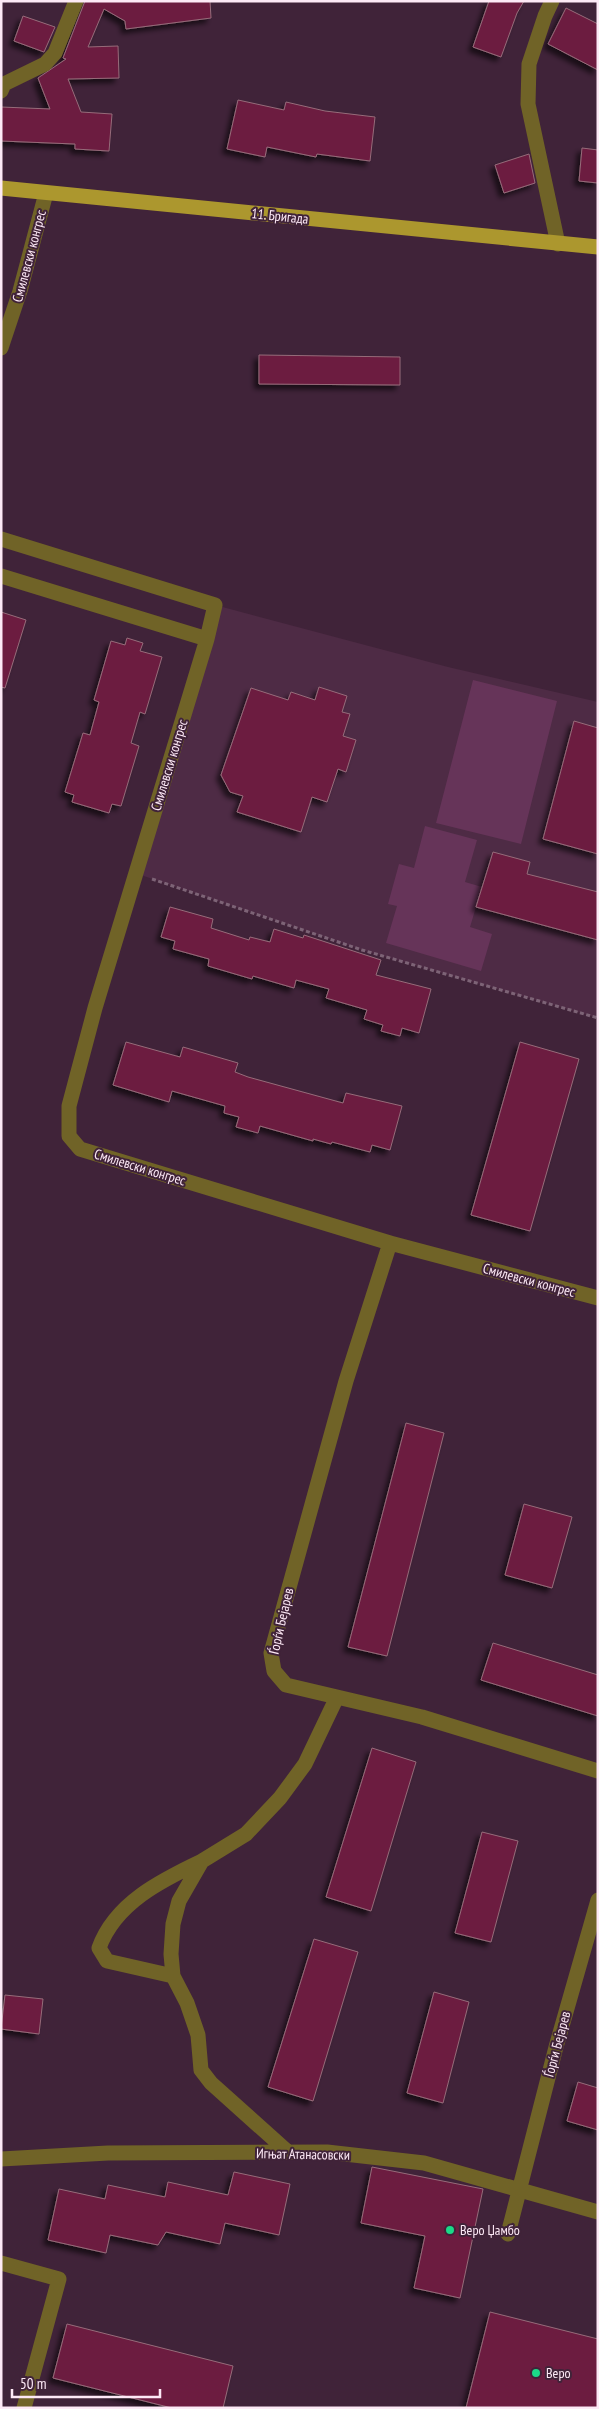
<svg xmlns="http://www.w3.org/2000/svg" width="599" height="2409" font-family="'PT Sans Narrow',sans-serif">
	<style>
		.built { fill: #4e2b45 }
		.pitch { fill: #663459 }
		.building { fill: #6c1a3f; stroke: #966c7a; filter: url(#shadow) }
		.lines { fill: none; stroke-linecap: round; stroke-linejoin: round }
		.path { stroke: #7d6376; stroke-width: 3; stroke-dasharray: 4 2.5; stroke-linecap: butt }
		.minor { stroke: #706327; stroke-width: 15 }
		.major { stroke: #ac972e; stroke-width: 15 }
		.poi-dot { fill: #1bd988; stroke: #402339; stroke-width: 2 }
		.labels { text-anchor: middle; stroke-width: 4; stroke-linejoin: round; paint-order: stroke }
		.street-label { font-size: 14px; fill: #fde9f6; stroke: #402339 }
		.poi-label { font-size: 14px; fill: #fde9f6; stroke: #402339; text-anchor: start }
	</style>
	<defs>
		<filter id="shadow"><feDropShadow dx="-4.5" dy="4.5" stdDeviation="2.5" flood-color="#0009"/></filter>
	</defs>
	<rect width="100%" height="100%" fill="#402339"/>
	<path class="built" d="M215,605l233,62 150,35v316l-236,-68 -227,-77z"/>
	<path class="pitch" d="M473,680l84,21 -36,143 -85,-21z
		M425,826l52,14 -12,42 17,5 -12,40 22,7 -11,37 -95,-28 11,-37 -9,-2 11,-40 15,4z"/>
	<path class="building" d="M85,1h125l1,17 -85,11 -1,-8 -21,-12 -16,38 30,-1 1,32 -51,1 13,33 31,2 -3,37 -34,-2v-5l-74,-3v-34l49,2 -12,-31 28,-19 -3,-1z
		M489,1h35l-7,12 -16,44 -28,-10z
		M566,8l32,16v46l-50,-26z
		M23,16l32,11 -11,25 -30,-11z
		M238,100l46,10 2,-8 39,9 50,6 -5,44 -53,-7 -1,3 -49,-10 -2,10 -38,-8z
		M582,148l16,2v33l-19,-2z
		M529,154l6,29 -31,10 -9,-28z
		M259,355l141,2v28l-141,-1z
		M1,612l25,8 -21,68 -4,-1z
		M127,638l16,5 -3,8 22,6 -17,57 -5,-2 -9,31 8,3 -18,60 -9,-2 -3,9 -37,-11 2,-7 -9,-3 18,-59 7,2 9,-33 -5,-2 17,-59 14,4z
		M319,687l28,9 -5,16 8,2 -7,22 13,4 -10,32 -8,-3 -11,33 -15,-5 -11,35 -64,-20 6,-16 -13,-4 -9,-17 30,-87 37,12 3,-8 24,8z
		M574,721l24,7v126l-55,-15z
		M493,852l37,10 -3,12 71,18v48l-122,-33z
		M170,907l43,12 -2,9 38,12 1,-3 20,5 4,-13 29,9 1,-3 77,25 -5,15 55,14 -12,44 -17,-5 -2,8 -19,-5 2,-6 -19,-6 3,-9 -41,-12 3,-9 -33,-9 -2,8 -41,-12 -1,3 -44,-13 1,-7 -36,-10 2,-8 -14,-4z
		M126,1042l54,15 3,-10 55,16 -3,9 13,5 95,26 3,-10 56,13 -12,44 -18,-5 -2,7 -38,-10 -1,2 -18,-5v2l-53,-15 -2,7 -22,-6 3,-10 -15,-4 1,-7 -53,-15 -3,11 -56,-17z
		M520,1042l59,17 -49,172 -59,-16z
		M406,1423l38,10 -57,223 -39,-9z
		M524,1504l48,13 -20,71 -47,-13z
		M493,1643l105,32v41l-117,-36z
		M372,1748l44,14 -45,149 -45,-14z
		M482,1832l36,9 -27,101 -36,-9z
		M314,1939l44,13 -45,149 -45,-14z
		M434,1992l35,10 -26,101 -36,-10z
		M5,1995l38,4 -4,35 -38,-5z
		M578,2082l20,6v42l-31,-9z
		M372,2167l111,22 -23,109 -46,-10 11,-52 -64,-13z
		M234,2172l56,12 -11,51 -54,-12 -5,21 -54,-12 -8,13 -48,-10 -4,18 -58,-13 11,-51 46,10 3,-14 57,12 3,-15 60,13z
		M490,2312l108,27v69h-132z
		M67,2324l166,42 -10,42h-51l-119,-30z"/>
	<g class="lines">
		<path class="path" d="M152,879l210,71 236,68"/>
		<path class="minor" d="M552,1l-7,15 -16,48 -1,40 30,140
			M1,91l3,-7 41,-20 10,-11 21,-52
			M1,348l19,-57 26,-98
			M1,539l214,66 -8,34 -112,369 -26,98v30l11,13 310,94 208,55
			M1,576l206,63
			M390,1243l-44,138 -75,272 3,18 12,14 136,32 176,54
			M173,1976l-66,-15 -8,-13c16,-45 63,-68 103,-87
			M288,2152l-77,-69 -10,-13 -3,-35 -11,-32 -14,-27 -2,-22 2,-30 6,-23 23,-40 44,-27 34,-36 25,-34 32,-67
			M1,2159l107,-6 219,-1 97,11 174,49
			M508,2234l48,-187 42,-147
			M1,2263l58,16 -35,129"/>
		<path class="major" d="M1,188l597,59"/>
	</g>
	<g class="poi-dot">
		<circle cx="450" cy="2230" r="5"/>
		<circle cx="536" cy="2373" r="5"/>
	</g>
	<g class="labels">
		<g class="street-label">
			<text transform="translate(280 216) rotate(6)" y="5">11. Бригада</text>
			<text transform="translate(29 256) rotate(-75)" y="5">Смилевски конгрес</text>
			<text transform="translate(169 765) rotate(-73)" y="5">Смилевски конгрес</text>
			<text transform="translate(140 1167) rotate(17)" y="5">Смилевски конгрес</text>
			<text transform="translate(529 1280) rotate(15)" y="5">Смилевски конгрес</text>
			<text transform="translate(281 1621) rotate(-77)" y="5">Ѓорѓи Бејарев</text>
			<text transform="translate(557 2044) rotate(-75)" y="5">Ѓорѓи Бејарев</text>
			<text transform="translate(303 2154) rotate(1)" y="5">Игњат Атанасовски</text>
		</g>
		<g class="poi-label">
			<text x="460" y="2235">Веро Џамбо</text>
			<text x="546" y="2378">Веро</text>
		</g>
	</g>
	<rect width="599" height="2409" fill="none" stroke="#fde9f6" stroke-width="5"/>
	<path d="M12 2389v8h148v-8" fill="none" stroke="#fde9f6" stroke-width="2.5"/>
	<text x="20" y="2389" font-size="15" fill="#fde9f6" stroke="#402339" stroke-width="4" paint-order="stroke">50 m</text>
</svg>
